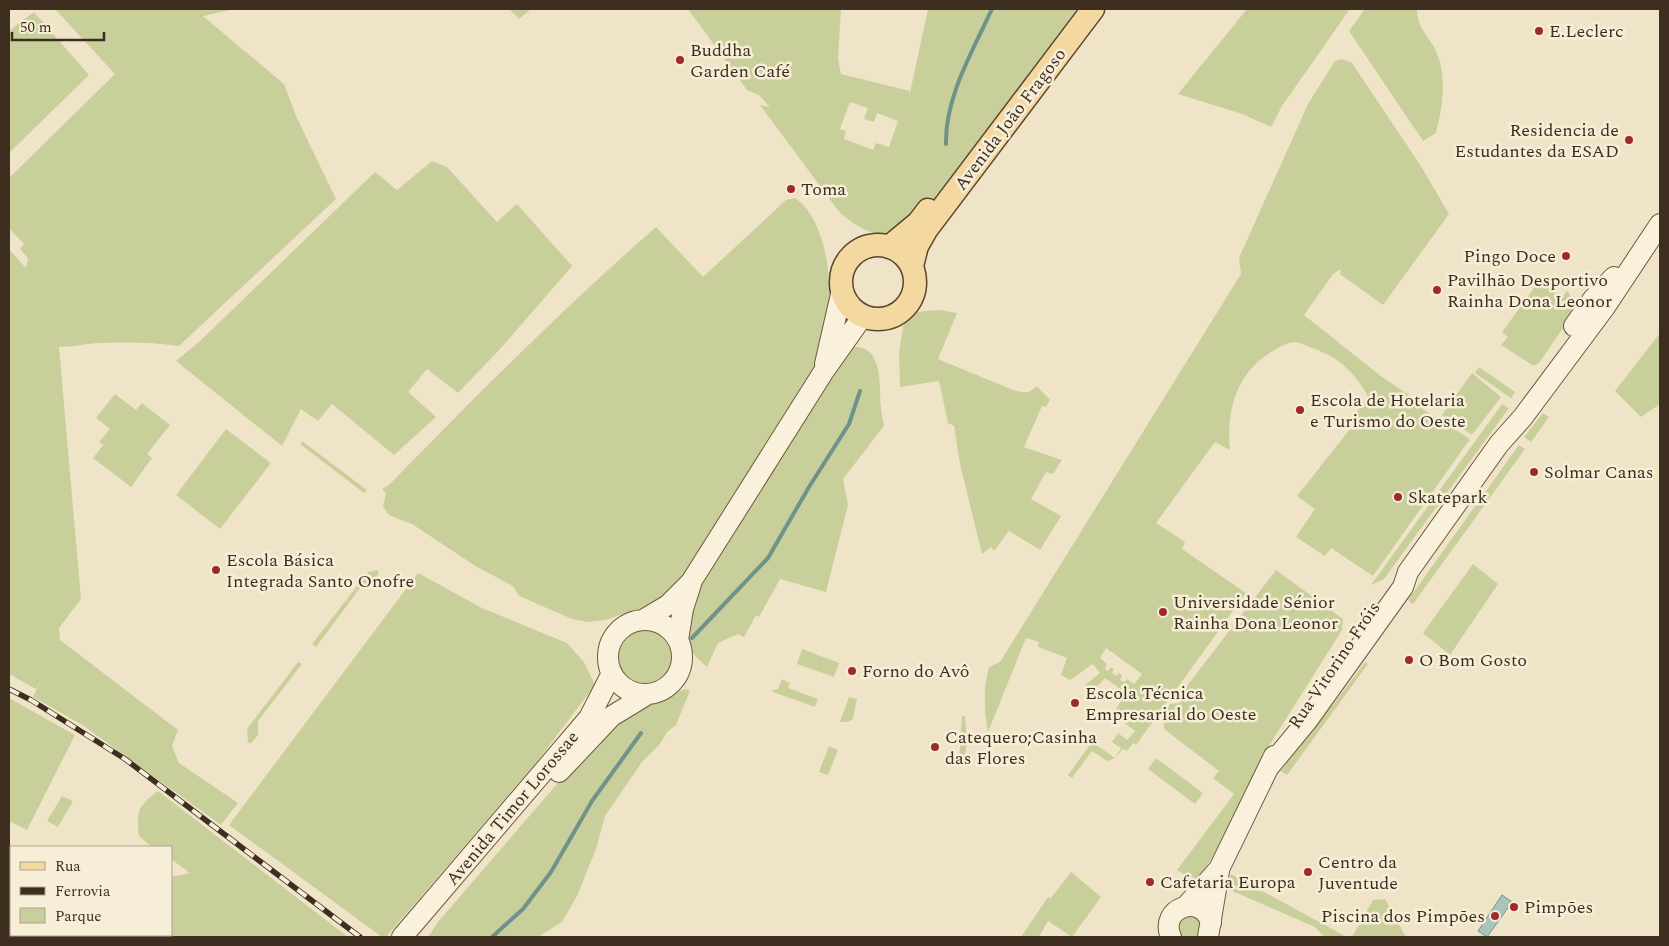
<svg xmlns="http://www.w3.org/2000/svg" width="1669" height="946" font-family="Spectral,serif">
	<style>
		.green { fill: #c9cf9b; fill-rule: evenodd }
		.water { fill: #a9c4bc; stroke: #6f938a }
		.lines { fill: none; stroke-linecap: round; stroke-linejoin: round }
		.stream { stroke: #6f938a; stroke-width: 4 }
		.secondary-casing { stroke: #6f573f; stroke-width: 22 }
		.primary-casing { stroke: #5b4430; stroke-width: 25 }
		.secondary { stroke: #faf1dc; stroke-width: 20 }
		.primary { stroke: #f3d9a0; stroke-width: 22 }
		.rail-casing { stroke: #3d2e20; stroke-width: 5.5 }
		.rail { stroke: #f7eed8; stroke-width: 4; stroke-dasharray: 11; stroke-linecap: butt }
		.poi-dot { fill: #9e2a2b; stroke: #f7eed8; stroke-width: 2 }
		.labels { text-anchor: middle; stroke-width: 5; stroke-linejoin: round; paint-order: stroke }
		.poi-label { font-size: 18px; fill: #3d2e20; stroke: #f7eed8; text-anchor: start }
		.street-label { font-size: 18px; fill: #3d2e20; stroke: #f7eed8 }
	</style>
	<rect width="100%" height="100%" fill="#f0e4c8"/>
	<path class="green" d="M55,9h180l-32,7 81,68 12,32 40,83 -157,147c-26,-4 -55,-4 -82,-3 -13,1 -25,4 -38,4l22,252 -22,29 1,12 118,90 -6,16 7,17 59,40 -17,22 -140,-101 -48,-27 8,-17 -5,9 -27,-15v-425l17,19 2,-10 -8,-9 4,-5 -15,-16v-50l106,-104z
		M509,9h22l-12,10z
		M688,9h153l-3,50 3,15 69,17 -2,11 20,-93h150l-148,198c-37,29 -50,39 -90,6l-80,-108 10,2 -11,-12 -12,-5zM850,102l18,6 -4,11 10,3 3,-9 21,8 -9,26 -13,-4 -3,7 -29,-11 2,-8 -6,-2z
		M1247,9h103l-68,97 -11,21 -29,-13 -64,-20z
		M1365,9h52c1,20 8,22 17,38 14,26 9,59 2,86l-13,8 -74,-110z
		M34,12l55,63 -80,78v-122z
		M1342,59l10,4 67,100 30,51 -66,91 -43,-31 1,-5 -8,5 -29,41 78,62 41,27 -2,4 49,31 -97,137 -42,-28 -6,8 -29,-19 19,-28 -18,-13 61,-77 -3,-4 13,-19c-14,-24 -29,-39 -56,-48 -5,-2 -13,-6 -18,-6 -8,1 -15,5 -21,9 -36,21 -47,59 -43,99l-15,-8 -59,81 29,19 -3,7 64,44 -110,152 -3,-2 -6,8 -4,-2 -8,9 -8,3 -15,-10 -20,27 -4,-3 24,-33 23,16 6,-10 -9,-6 6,-9 9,7 8,-9 -22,-17 13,-21 -21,-15 -12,13 -9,-5 16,-13 -7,-9 -23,16 -9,-5 6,-17 -29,-11 1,-5 -13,-4 -38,94c-4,-23 -5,-43 1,-65l11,-5 241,-388 -2,-16 69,-154 27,-43zM1106,648l36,26 -8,10 -7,-5 -3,3 -4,-2 2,-5 -3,-2 -3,3 -4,-3 2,-4 -3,-2 -3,4 -3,-2 2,-5 -7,-6z
		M432,161l15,6 50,55 20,-18 55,62 -70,81 -44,46 -31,-24 -19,23 28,25 -42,38 -62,-51 -14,17 -17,-12 -19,37 -106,-85 23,-19 176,-170 22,18z
		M795,198c32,22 37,83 34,120 -1,13 -6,28 -9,41l-137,219 -13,17 -19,10 -46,15 -17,2 -16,-3 -53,-23 -6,-10 -36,-19 -65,-43 -23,-9 -6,-8 3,-14 -4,-4 7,-4c87,-89 172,-175 267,-258l47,50 83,-77z
		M1539,281l23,15 6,-5 6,15 -2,9 -33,48 -5,3 -33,-21 7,-8 -6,-5z
		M940,310l17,3 -19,46 75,31c10,3 16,4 24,-4l13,14 -4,7 -4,-1 -18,41 38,13 -9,14 -7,-2 -15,27 30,17 -21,34 -31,-19 -15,20 -3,-4 -9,7 -22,-90 -6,-38 -6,-3 -9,-42 -39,6 -1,-35 5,-30 12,-10z
		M1660,333v71l-19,13 -26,-26z
		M854,347c30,-1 25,40 27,60 0,6 2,13 3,19l-41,53 5,26 -22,87 -46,-13 -21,38 -3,-2 -12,22 -6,-3 -20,9 -11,24c-32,-25 -19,-47 -8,-79l148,-238z
		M1479,367l36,25 -4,6 -36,-25z
		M1472,373l29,24 -29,38 -30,-20z
		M115,394l21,16 6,-7 28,22 -23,29 5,4 -21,29 -38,-29 10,-13 -4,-3 11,-13 -14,-11z
		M1502,404l7,4 -125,171 -13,6z
		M1543,413l6,4 -18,25 -7,-5z
		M226,429l45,34 -51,66 -44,-34z
		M302,441l65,49 -3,3 -64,-49z
		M1519,445l6,4 -112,155 -5,-4z
		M1473,564l25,20 -48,71 -27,-22z
		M377,570l2,2 -6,12h-10l-47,63 -4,-3 56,-72z
		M1276,570l67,49 -1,11 -75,119 -13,24 -10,30 -47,80 -20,-13 57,-76 -21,-16 6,-7 -55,-42v-13l6,-12 10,-1v-8z
		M418,573l64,35 85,35 17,19 11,23 -59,78 -150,174h-4l-153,-112z
		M609 657a36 36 0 1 1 72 0a36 36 0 1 1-72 0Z
		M802,649l37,14 -5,14 -37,-13z
		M298,662l4,2 -44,57v14l-8,9 -2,-2 -1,-13z
		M1365,662l3,2 -81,111 -6,-4 44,-61 7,-4z
		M782,679l8,4 -2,5 30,11 -3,8 -42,-15 -1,-2 6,-1z
		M685,689l5,2 -14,34 -9,7 -7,12 -18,18 -37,54 -9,33 -19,47 -15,26 -24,15h-110l10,-15 163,-189 53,-32z
		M849,697l8,2 -4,20 -6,3h-7z
		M9,698l66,37 -48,95 -18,-9z
		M962,716h3l2,28 -4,18 -4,-1z
		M829,746l9,4 -10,25 -9,-3z
		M1156,758l47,35 -8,11 -47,-35z
		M158,791l190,146h-189l-2,-2h14v-58l19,-4 -19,-14v-12h-19l-13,-11c-3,-25 -1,-30 19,-45z
		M62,796l11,5 -15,26 -11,-6z
		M1071,872l30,25 -29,40 -24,-16 -9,16h-18l27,-40 3,1z
		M1231,874l116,63h-23l-9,-10 -90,-39z
		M1385,899l21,38h-54l21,-37z
		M1185,914l17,3 -2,20h-19l-5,-13z"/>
	<path class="water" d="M1502,895l10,7 -25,35 -9,-6z"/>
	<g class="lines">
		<path class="stream" d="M946,144c-1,-47 27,-94 46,-135
			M692,638l76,-80 41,-71 40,-63 11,-33
			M492,937l31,-28 28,-37 41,-71 49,-68"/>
		<g class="secondary-casing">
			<path id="secondary" d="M1574,326l19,-27 21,-22
				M825,364l17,-74
				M643,620l25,-15 23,-23 133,-211 39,-55
				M608 657a37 37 0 1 1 74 0a37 37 0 1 1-74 0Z
				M678,640l5,-31 8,-25
				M1269,767l38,-46 96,-134 5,-15 91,-128 24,-27 82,-110 55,-83
				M559,772l53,-56 36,-22
				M1187,905l32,-36 55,-113
				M402,937l187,-219 23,-45
				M1171,937c-13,-29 31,-45 40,-14
				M1208,937l11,-66"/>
		</g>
		<g class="primary-casing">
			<path id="primary" d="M841 282a37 37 0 1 1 74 0a37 37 0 1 1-74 0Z
				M889,247l29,-24 10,-13
				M912,266l5,-20 9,-16 167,-221"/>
		</g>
		<use href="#secondary" class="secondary"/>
		<use href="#primary" class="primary"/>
		<g class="rail-casing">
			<path id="rail" d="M9,689l22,11 94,59 235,178"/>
		</g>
		<use href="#rail" class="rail"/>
	</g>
	<g class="poi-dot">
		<circle cx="1539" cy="31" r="5"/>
		<circle cx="680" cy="60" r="5"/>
		<circle cx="1629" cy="140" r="5"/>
		<circle cx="791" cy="189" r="5"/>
		<circle cx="1566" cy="256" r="5"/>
		<circle cx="1437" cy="290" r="5"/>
		<circle cx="1300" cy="410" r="5"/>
		<circle cx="1534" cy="472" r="5"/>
		<circle cx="1398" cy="497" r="5"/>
		<circle cx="216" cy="570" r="5"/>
		<circle cx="1163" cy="612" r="5"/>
		<circle cx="1409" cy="660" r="5"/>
		<circle cx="852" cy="671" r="5"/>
		<circle cx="1075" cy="703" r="5"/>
		<circle cx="935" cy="747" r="5"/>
		<circle cx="1308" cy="872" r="5"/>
		<circle cx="1150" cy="882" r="5"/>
		<circle cx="1514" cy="907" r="5"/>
		<circle cx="1495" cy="916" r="5"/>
	</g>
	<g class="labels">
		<g class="poi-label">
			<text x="1549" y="37">E.Leclerc</text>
			<text x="690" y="56">Buddha<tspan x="690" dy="21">Garden Café</tspan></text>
			<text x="1619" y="136" text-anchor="end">Residencia de<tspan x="1619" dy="21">Estudantes da ESAD</tspan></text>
			<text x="801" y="195">Toma</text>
			<text x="1556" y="262" text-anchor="end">Pingo Doce</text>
			<text x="1447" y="286">Pavilhão Desportivo<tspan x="1447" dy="21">Rainha Dona Leonor</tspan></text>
			<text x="1310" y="406">Escola de Hotelaria<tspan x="1310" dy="21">e Turismo do Oeste</tspan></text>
			<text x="1544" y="478">Solmar Canas</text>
			<text x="1408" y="503">Skatepark</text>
			<text x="226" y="566">Escola Básica<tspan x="226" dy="21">Integrada Santo Onofre</tspan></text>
			<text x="1173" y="608">Universidade Sénior<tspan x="1173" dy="21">Rainha Dona Leonor</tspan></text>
			<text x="1419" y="666">O Bom Gosto</text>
			<text x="862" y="677">Forno do Avô</text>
			<text x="1085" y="699">Escola Técnica<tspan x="1085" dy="21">Empresarial do Oeste</tspan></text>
			<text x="945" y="743">Catequero;Casinha<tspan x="945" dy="21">das Flores</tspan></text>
			<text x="1318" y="868">Centro da<tspan x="1318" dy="21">Juventude</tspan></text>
			<text x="1160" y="888">Cafetaria Europa</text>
			<text x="1524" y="913">Pimpões</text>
			<text x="1485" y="922" text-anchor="end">Piscina dos Pimpões</text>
		</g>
		<g class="street-label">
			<text transform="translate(1010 119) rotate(-53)" y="6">Avenida João Fragoso</text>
			<text transform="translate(1334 665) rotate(-56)" y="6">Rua Vitorino Fróis</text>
			<text transform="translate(512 808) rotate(-50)" y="6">Avenida Timor Lorossae</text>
		</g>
	</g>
	<rect width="1669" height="946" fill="none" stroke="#3d2e20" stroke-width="20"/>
	<rect x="10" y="846" width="162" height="90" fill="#f7eed8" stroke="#ada18e"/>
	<rect x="20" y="862" width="25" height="8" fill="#f3d9a0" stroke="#ada18e"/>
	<text x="55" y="871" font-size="15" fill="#3d2e20">Rua</text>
	<rect x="20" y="887" width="25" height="8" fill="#3d2e20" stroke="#ada18e"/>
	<text x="55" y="896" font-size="15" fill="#3d2e20">Ferrovia</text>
	<rect x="20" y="908" width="25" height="15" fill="#c9cf9b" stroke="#ada18e"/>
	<text x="55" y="921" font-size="15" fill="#3d2e20">Parque</text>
	<path d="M12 32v8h92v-8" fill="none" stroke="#3d2e20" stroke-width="2.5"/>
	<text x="20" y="32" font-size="15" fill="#3d2e20" stroke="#f7eed8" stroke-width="4" paint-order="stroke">50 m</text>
</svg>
